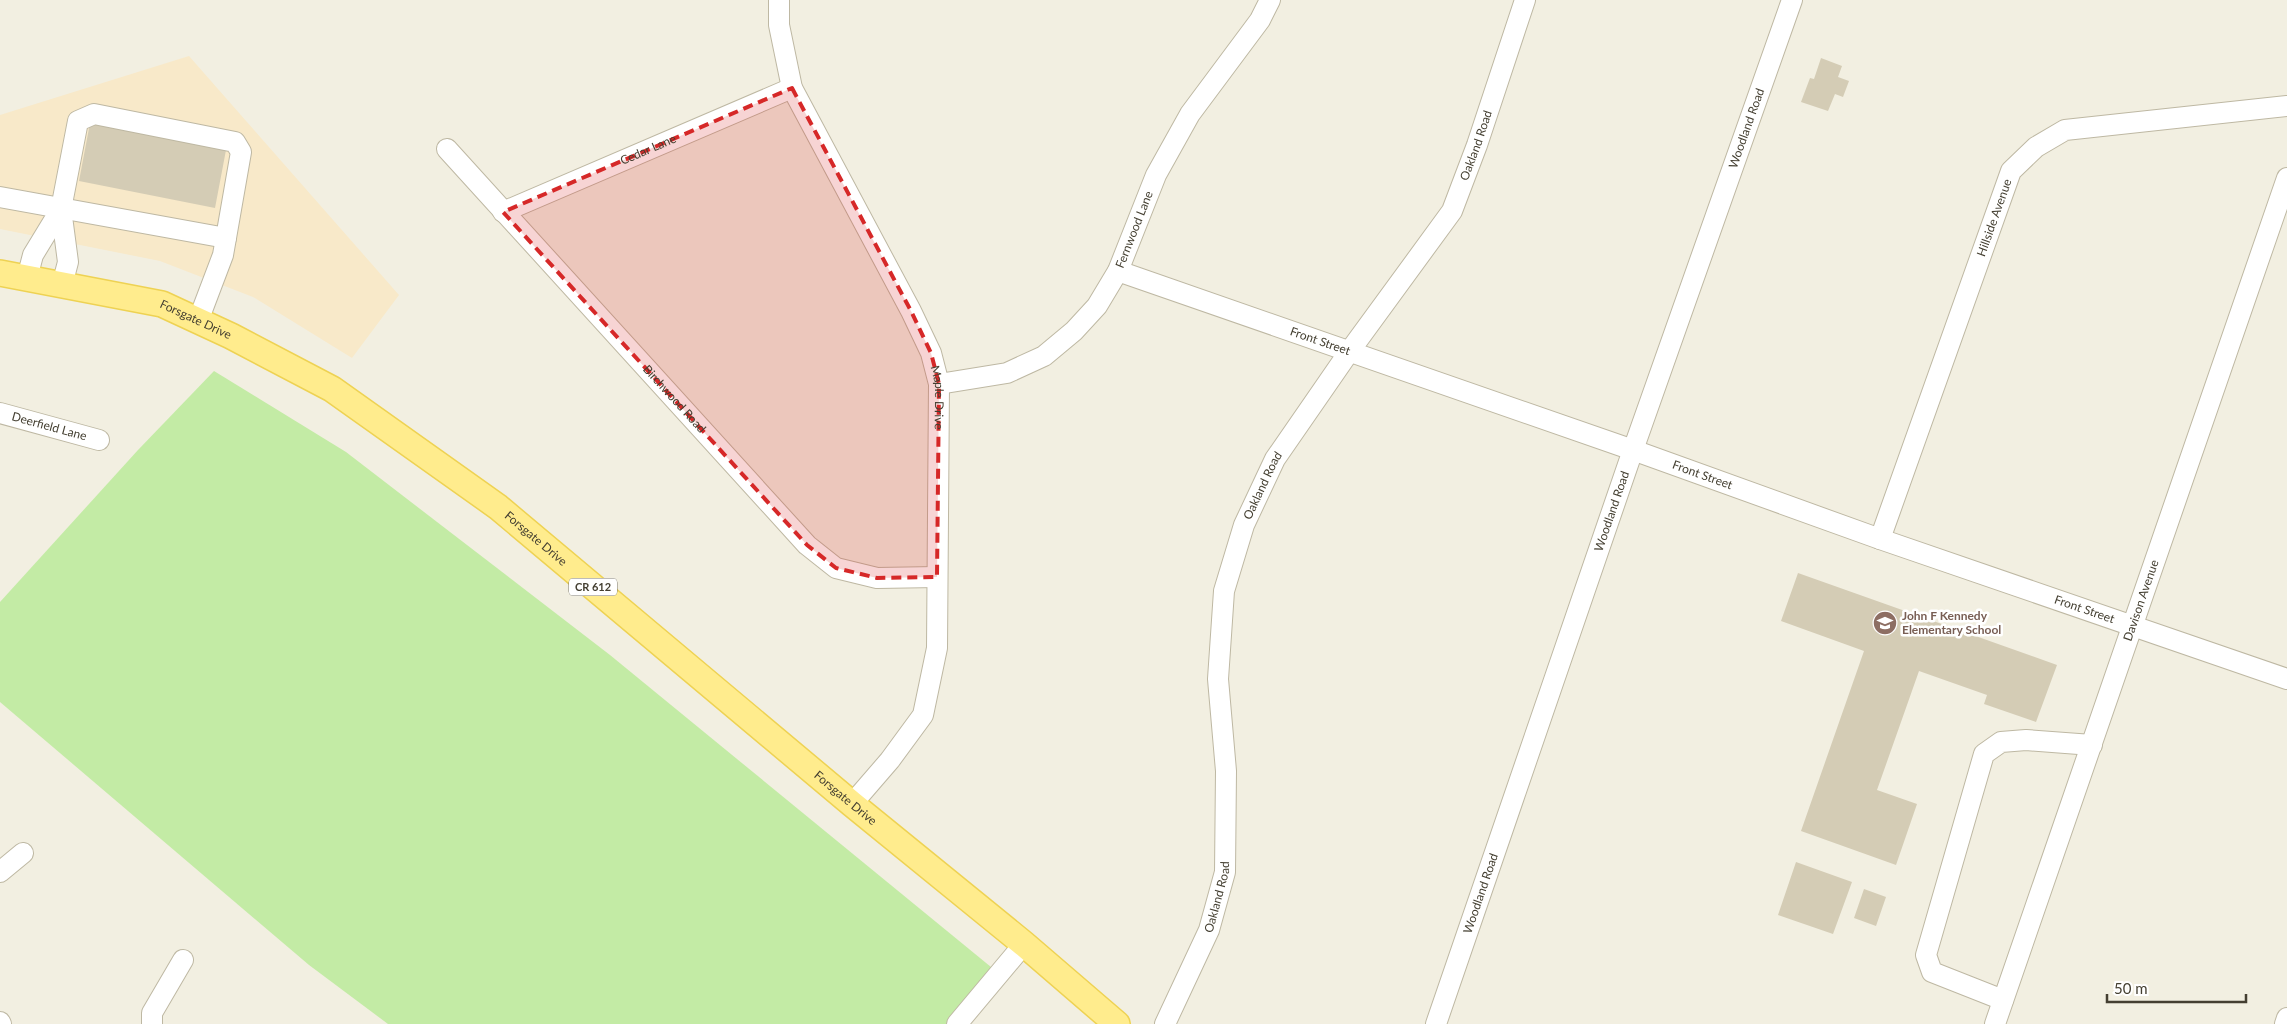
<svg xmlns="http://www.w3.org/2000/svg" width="2287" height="1024" font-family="Lato,sans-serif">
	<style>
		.commercial { fill: #f8e9c9 }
		.green { fill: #c3eba5 }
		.building { fill: #d4ccb5 }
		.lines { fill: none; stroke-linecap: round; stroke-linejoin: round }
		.minor-casing { stroke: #beb8a3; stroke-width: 22 }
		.major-casing { stroke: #eed253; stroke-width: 28 }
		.minor { stroke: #fff; stroke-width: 20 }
		.major { stroke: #ffec8d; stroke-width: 25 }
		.marked { fill: #d62828; fill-opacity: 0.2; stroke: #d62828; stroke-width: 4; stroke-dasharray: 10 6; stroke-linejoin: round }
		.labels { text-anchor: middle; stroke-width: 5; stroke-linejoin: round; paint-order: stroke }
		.shield { fill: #fff; stroke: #7c796f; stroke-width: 1 }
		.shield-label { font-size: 11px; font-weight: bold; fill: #443f31 }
		.street-label { font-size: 12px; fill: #443f31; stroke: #fff }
		.education-label { font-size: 12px; font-weight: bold; fill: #785e54; stroke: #fff; text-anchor: start }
	</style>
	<rect width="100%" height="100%" fill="#f2efe1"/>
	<path class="commercial" d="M189,56l210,239 -47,63 -99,-61 -93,-36 -160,-32v-114z"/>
	<path class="green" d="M214,371l132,81 264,203 392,321 -41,48h-573l-79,-59 -309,-263v-100l138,-152z"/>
	<path class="building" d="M1821,58l21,8 -4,11 11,4 -6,16 -8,-3 -7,17 -27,-9 9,-24 4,1z
		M90,123l136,27 -11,58 -136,-27z
		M1798,573l259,92 -21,57 -52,-18 3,-9 -68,-24 -42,119 40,14 -21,61 -95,-34 63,-180 -83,-30z
		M1796,862l56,20 -19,52 -55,-19z
		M1864,889l22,8 -10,29 -22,-8z"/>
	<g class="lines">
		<g class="minor-casing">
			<g id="minor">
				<path id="s1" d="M779,0v25l13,63 119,223 20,42 8,31 -2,264 -14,67 -33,45 -38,44"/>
				<path id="s2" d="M447,149l360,396 29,23 41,10 60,-1"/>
				<path d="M0,197l226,41"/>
				<path id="s3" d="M503,212l289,-124"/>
				<path id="s4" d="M1118,271l515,179 247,89 407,140"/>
				<path d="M27,278l6,-23 28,-46"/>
				<path d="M62,285l6,-23 -7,-53 17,-88 16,-7 141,28 6,10 -18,103 -25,66"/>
				<path id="s5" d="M939,384l68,-11 37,-17 30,-25 23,-25 21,-35 38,-96 34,-61 70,-94 10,-20"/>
				<path id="s6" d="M0,413l99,27"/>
				<path id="s7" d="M1880,539l131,-368 25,-24 29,-17 222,-24"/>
				<path d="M0,872l23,-19"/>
				<path d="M2003,1000l-71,-28 -6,-17 58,-201 17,-12 25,-2 66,5"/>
				<path d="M0,1022l1,2"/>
				<path d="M152,1024v-11l31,-53"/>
				<path d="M957,1024l67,-80"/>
				<path id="s8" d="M1165,1024l44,-94 16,-58 1,-101 -8,-92 6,-88 20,-66 31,-66 74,-107 103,-141 25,-66 48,-145"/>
				<path id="s9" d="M1436,1024l197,-574 159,-450"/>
				<path id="s10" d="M1995,1024l292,-846"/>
				<path d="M2285,1024l2,-6"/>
			</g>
		</g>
		<g class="major-casing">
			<g id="major">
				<path id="s11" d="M0,273l162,31 69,32 101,53 166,118 354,297 172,140 93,80"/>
			</g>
		</g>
		<use href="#minor" class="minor"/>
		<use href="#major" class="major"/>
	</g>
	<path class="marked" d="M792,88l119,223 20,42 8,31 -2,193 -60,1 -41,-10 -29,-23 -304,-333z"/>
	<defs>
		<g id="school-disc" transform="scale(1.25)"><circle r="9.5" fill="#8d6e63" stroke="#fff"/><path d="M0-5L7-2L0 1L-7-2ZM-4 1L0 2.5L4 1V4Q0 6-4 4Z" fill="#fff"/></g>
	</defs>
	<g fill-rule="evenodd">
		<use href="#school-disc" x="1885" y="623"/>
	</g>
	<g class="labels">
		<rect class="shield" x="569" y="578.5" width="48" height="17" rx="4"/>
		<g class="shield-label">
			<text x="593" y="591">CR 612</text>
		</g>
		<g class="street-label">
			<text dy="4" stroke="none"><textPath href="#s9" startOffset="948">Woodland Road</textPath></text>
			<text dy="4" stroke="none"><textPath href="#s8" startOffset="962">Oakland Road</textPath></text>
			<text dy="4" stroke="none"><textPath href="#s3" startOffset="158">Cedar Lane</textPath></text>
			<text dy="4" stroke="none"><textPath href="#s7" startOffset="341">Hillside Avenue</textPath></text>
			<text dy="4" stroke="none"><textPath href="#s5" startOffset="268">Fernwood Lane</textPath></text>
			<text dy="4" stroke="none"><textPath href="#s11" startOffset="202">Forsgate Drive</textPath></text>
			<text dy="4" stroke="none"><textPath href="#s4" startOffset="214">Front Street</textPath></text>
			<text dy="4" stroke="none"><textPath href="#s1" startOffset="434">Maple Drive</textPath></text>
			<text dy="4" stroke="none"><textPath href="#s2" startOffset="338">Birchwood Road</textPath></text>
			<text dy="4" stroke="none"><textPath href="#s6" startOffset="51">Deerfield Lane</textPath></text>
			<text dy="4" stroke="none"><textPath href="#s4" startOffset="619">Front Street</textPath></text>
			<text dy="4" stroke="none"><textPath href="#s8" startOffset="558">Oakland Road</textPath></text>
			<text dy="4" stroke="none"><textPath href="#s9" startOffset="542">Woodland Road</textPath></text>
			<text dy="4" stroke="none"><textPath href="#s11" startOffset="608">Forsgate Drive</textPath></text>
			<text dy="4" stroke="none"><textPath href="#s10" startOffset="448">Davison Avenue</textPath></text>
			<text dy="4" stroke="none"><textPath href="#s4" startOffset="1024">Front Street</textPath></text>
			<text dy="4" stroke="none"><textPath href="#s11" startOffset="1012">Forsgate Drive</textPath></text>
			<text dy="4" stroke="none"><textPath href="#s9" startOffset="138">Woodland Road</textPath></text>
			<text dy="4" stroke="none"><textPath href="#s8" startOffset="138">Oakland Road</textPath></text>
		</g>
		<g class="education-label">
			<text x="1902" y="620">John F Kennedy<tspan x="1902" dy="14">Elementary School</tspan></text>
		</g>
	</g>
	<path d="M2107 994v8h139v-8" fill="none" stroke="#443f31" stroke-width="2.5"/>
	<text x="2114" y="994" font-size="15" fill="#443f31" stroke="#ffffff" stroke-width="4" paint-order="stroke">50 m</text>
</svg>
